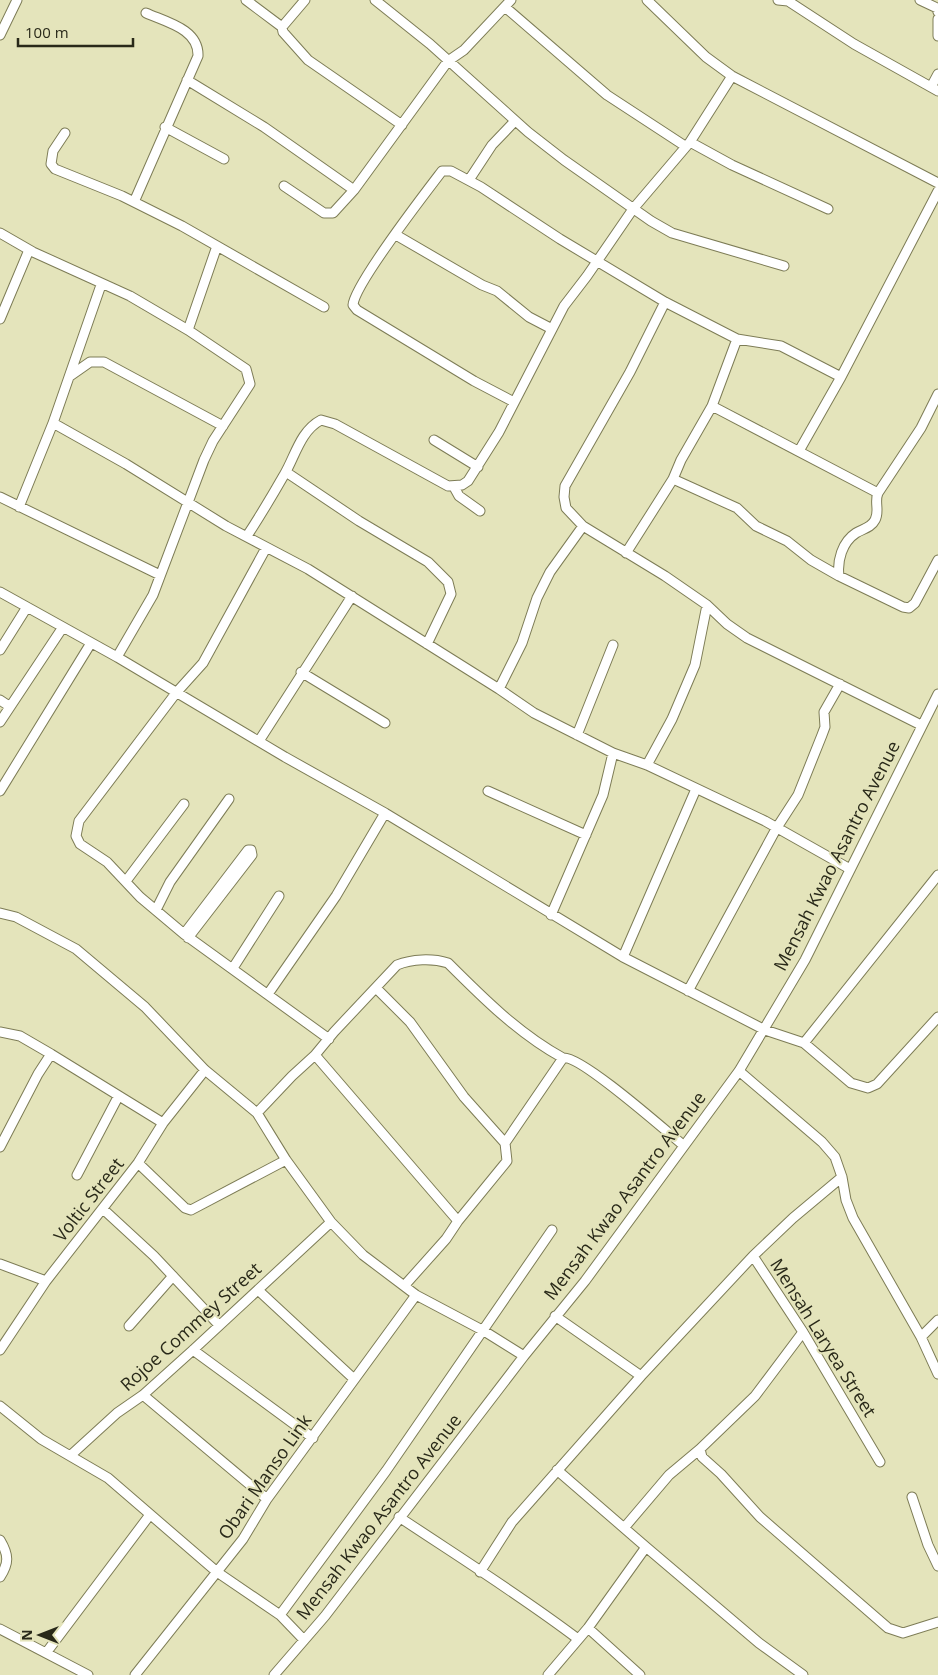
<svg xmlns="http://www.w3.org/2000/svg" width="938" height="1675" font-family="'Open Sans',sans-serif">
	<style>
		.lines { fill: none; stroke-linecap: round; stroke-linejoin: round }
		.minor-casing { stroke: #7d7c56; stroke-width: 11 }
		.minor { stroke: #fff; stroke-width: 9 }
		.labels { text-anchor: middle; stroke-width: 4; stroke-linejoin: round; paint-order: stroke }
		.street-label { font-size: 18px; fill: #292919; stroke: #e4e4bb }
	</style>
	<rect width="100%" height="100%" fill="#e4e4bb"/>
	<g class="lines">
		<g class="minor-casing">
			<path id="minor" d="M246,0l36,27 1,5 25,28 94,65
				M375,0l55,44 98,88 36,28 87,61 21,12 112,33
				M647,0l59,57 26,19 206,107
				M778,0l10,1 66,43 84,47
				M920,0l17,8 1,4
				M505,7l102,88 78,51
				M938,19v17
				M282,27l23,-27
				M0,35l17,-35
				M187,80l77,47 90,63
				M931,87l7,-13
				M165,127l59,32
				M65,133l-12,18 -2,13 4,5 67,27 60,30 142,81
				M690,142l42,23 96,44
				M469,180l23,-35 23,-24
				M284,186l40,27h9l21,-23 94,-129 16,-11 47,-50
				M134,202l64,-146c1,-27 -32,-34 -52,-43
				M0,233l33,19 97,44 58,34 58,39 4,15 -37,57 -9,19 -51,135 -36,62
				M396,235l86,50 15,6 32,26 23,12
				M665,302l-35,70 -65,114 -1,11 2,11 17,18 82,50 42,29 20,19 20,14 174,87
				M0,319l29,-69
				M188,330l29,-84
				M70,376l20,-14h14l119,64
				M514,402l-40,-21 -117,-71 -4,-5c1,-20 73,-113 89,-134h9l30,16 79,52 105,63 72,37 44,7 60,31
				M712,406l166,87
				M53,423l48,-138
				M434,440l44,27
				M799,451l42,-74 97,-186
				M286,472l73,49 69,41 20,20 3,12 -24,50
				M673,479l64,29 19,18 31,15 24,19 28,16 64,31 6,1 6,-5 23,-43
				M454,487l5,9 21,15
				M0,497l160,78
				M19,507l34,-84 73,41 100,62 82,43 191,120 35,24 79,40 34,12 118,56 85,48
				M247,536c13,-20 25,-40 37,-61 11,-18 16,-44 37,-55l14,4 113,62 14,-1 6,-4 31,-49 65,-126 23,-30 46,-67 57,-67 42,-66
				M266,548l-63,115 -27,30 -97,128 -3,15 4,8 27,18 33,35 44,37 145,105
				M626,553l47,-74 8,-19 31,-54 25,-67
				M839,576c-2,-15 3,-34 17,-43 6,-4 15,-5 19,-13 5,-9 -1,-18 3,-27l43,-65 17,-34
				M0,592l117,65 168,100 100,56 238,144 142,73 39,13 47,40 17,5 9,-4 61,-67
				M0,650l27,-43
				M301,672l84,51
				M499,689l23,-46 15,-45 13,-26 33,-46
				M0,700l9,6
				M0,722l63,-95
				M577,735l36,-90
				M259,741l93,-145
				M647,765l25,-46 23,-54 12,-60
				M0,791l91,-148
				M488,791l98,44
				M126,881l58,-77
				M156,910l14,-28 59,-83
				M0,913l16,4 60,32 69,58 60,63 52,43 29,47 45,62 32,33 53,40 68,36 40,25
				M551,915l52,-120 10,-42
				M184,934l64,-84h3l1,5 -64,83
				M623,957l73,-168
				M233,968l46,-72
				M376,988l34,34 54,75 41,46
				M688,991l88,-162 22,-34 24,-60 3,-8 -1,-15 16,-28
				M268,994l68,-98 49,-83
				M0,1032l20,4 31,18
				M804,1043l134,-168
				M315,1055l143,166 -12,18 -42,47
				M739,1071l83,71 13,15 7,20 4,23 7,18 68,119 17,37
				M257,1113l35,-37 23,-21 19,-23 63,-67c15,-6 35,-7 51,-2 35,35 71,71 115,95
				M0,1147l38,-73 13,-20 112,69
				M138,1163l47,45 6,2 95,-50
				M77,1175l41,-78
				M842,1177l-49,41 -40,38 50,76 77,130
				M103,1209l51,47 64,68
				M458,1221l49,-60 -2,-18 58,-85c16,-4 103,73 120,87
				M0,1264l46,17
				M258,1290l96,89
				M555,1316l86,60
				M129,1326l44,-50
				M803,1332l-48,64 -55,53 2,8 19,17 39,43 128,111 15,5 35,-11
				M921,1337l17,-17
				M0,1350l46,-69 92,-118 25,-40 42,-53
				M193,1350l120,88
				M143,1395l124,104
				M0,1406l41,33 67,39 109,94 63,43 24,25
				M71,1455l46,-42 26,-18 50,-45 138,-128
				M557,1470l89,77
				M912,1497l16,48 10,21
				M399,1517c60,40 121,78 179,122
				M624,1528l45,-53 31,-26
				M0,1540c9,15 9,23 0,37
				M480,1572l32,-50 129,-146 112,-120
				M280,1615l106,-144 166,-241
				M588,1628l52,47
				M0,1629l88,46
				M46,1653l103,-137
				M135,1675l108,-136 24,-40 149,-204
				M274,1675l51,-59 199,-260 61,-75 154,-210 66,-111 133,-266
				M548,1675l40,-47 58,-81 113,96 44,32"/>
		</g>
		<use href="#minor" class="minor"/>
	</g>
	<g class="labels">
		<g class="street-label">
			<text transform="translate(837 856) rotate(-63)" y="6">Mensah Kwao Asantro Avenue</text>
			<text transform="translate(625 1196) rotate(-53)" y="6">Mensah Kwao Asantro Avenue</text>
			<text transform="translate(89 1200) rotate(-52)" y="6">Voltic Street</text>
			<text transform="translate(191 1327) rotate(-42)" y="6">Rojoe Commey Street</text>
			<text transform="translate(823 1338) rotate(58)" y="6">Mensah Laryea Street</text>
			<text transform="translate(265 1477) rotate(-55)" y="6">Obari Manso Link</text>
			<text transform="translate(379 1517) rotate(-52)" y="6">Mensah Kwao Asantro Avenue</text>
		</g>
	</g>
	<g transform="translate(40 1635) rotate(270)" stroke="#e4e4bb" stroke-width="4" paint-order="stroke">
	<path d="M0-4L9 19L0 12L-9 19Z" fill="#292919"/>
	<text y="-8" font-size="14" font-weight="bold" text-anchor="middle" fill="#292919">N</text>
	</g>
	<path d="M18 38v8h115v-8" fill="none" stroke="#292919" stroke-width="2.5"/>
	<text x="25" y="38" font-size="15" fill="#292919" stroke="#e4e4bb" stroke-width="4" paint-order="stroke">100 m</text>
</svg>
